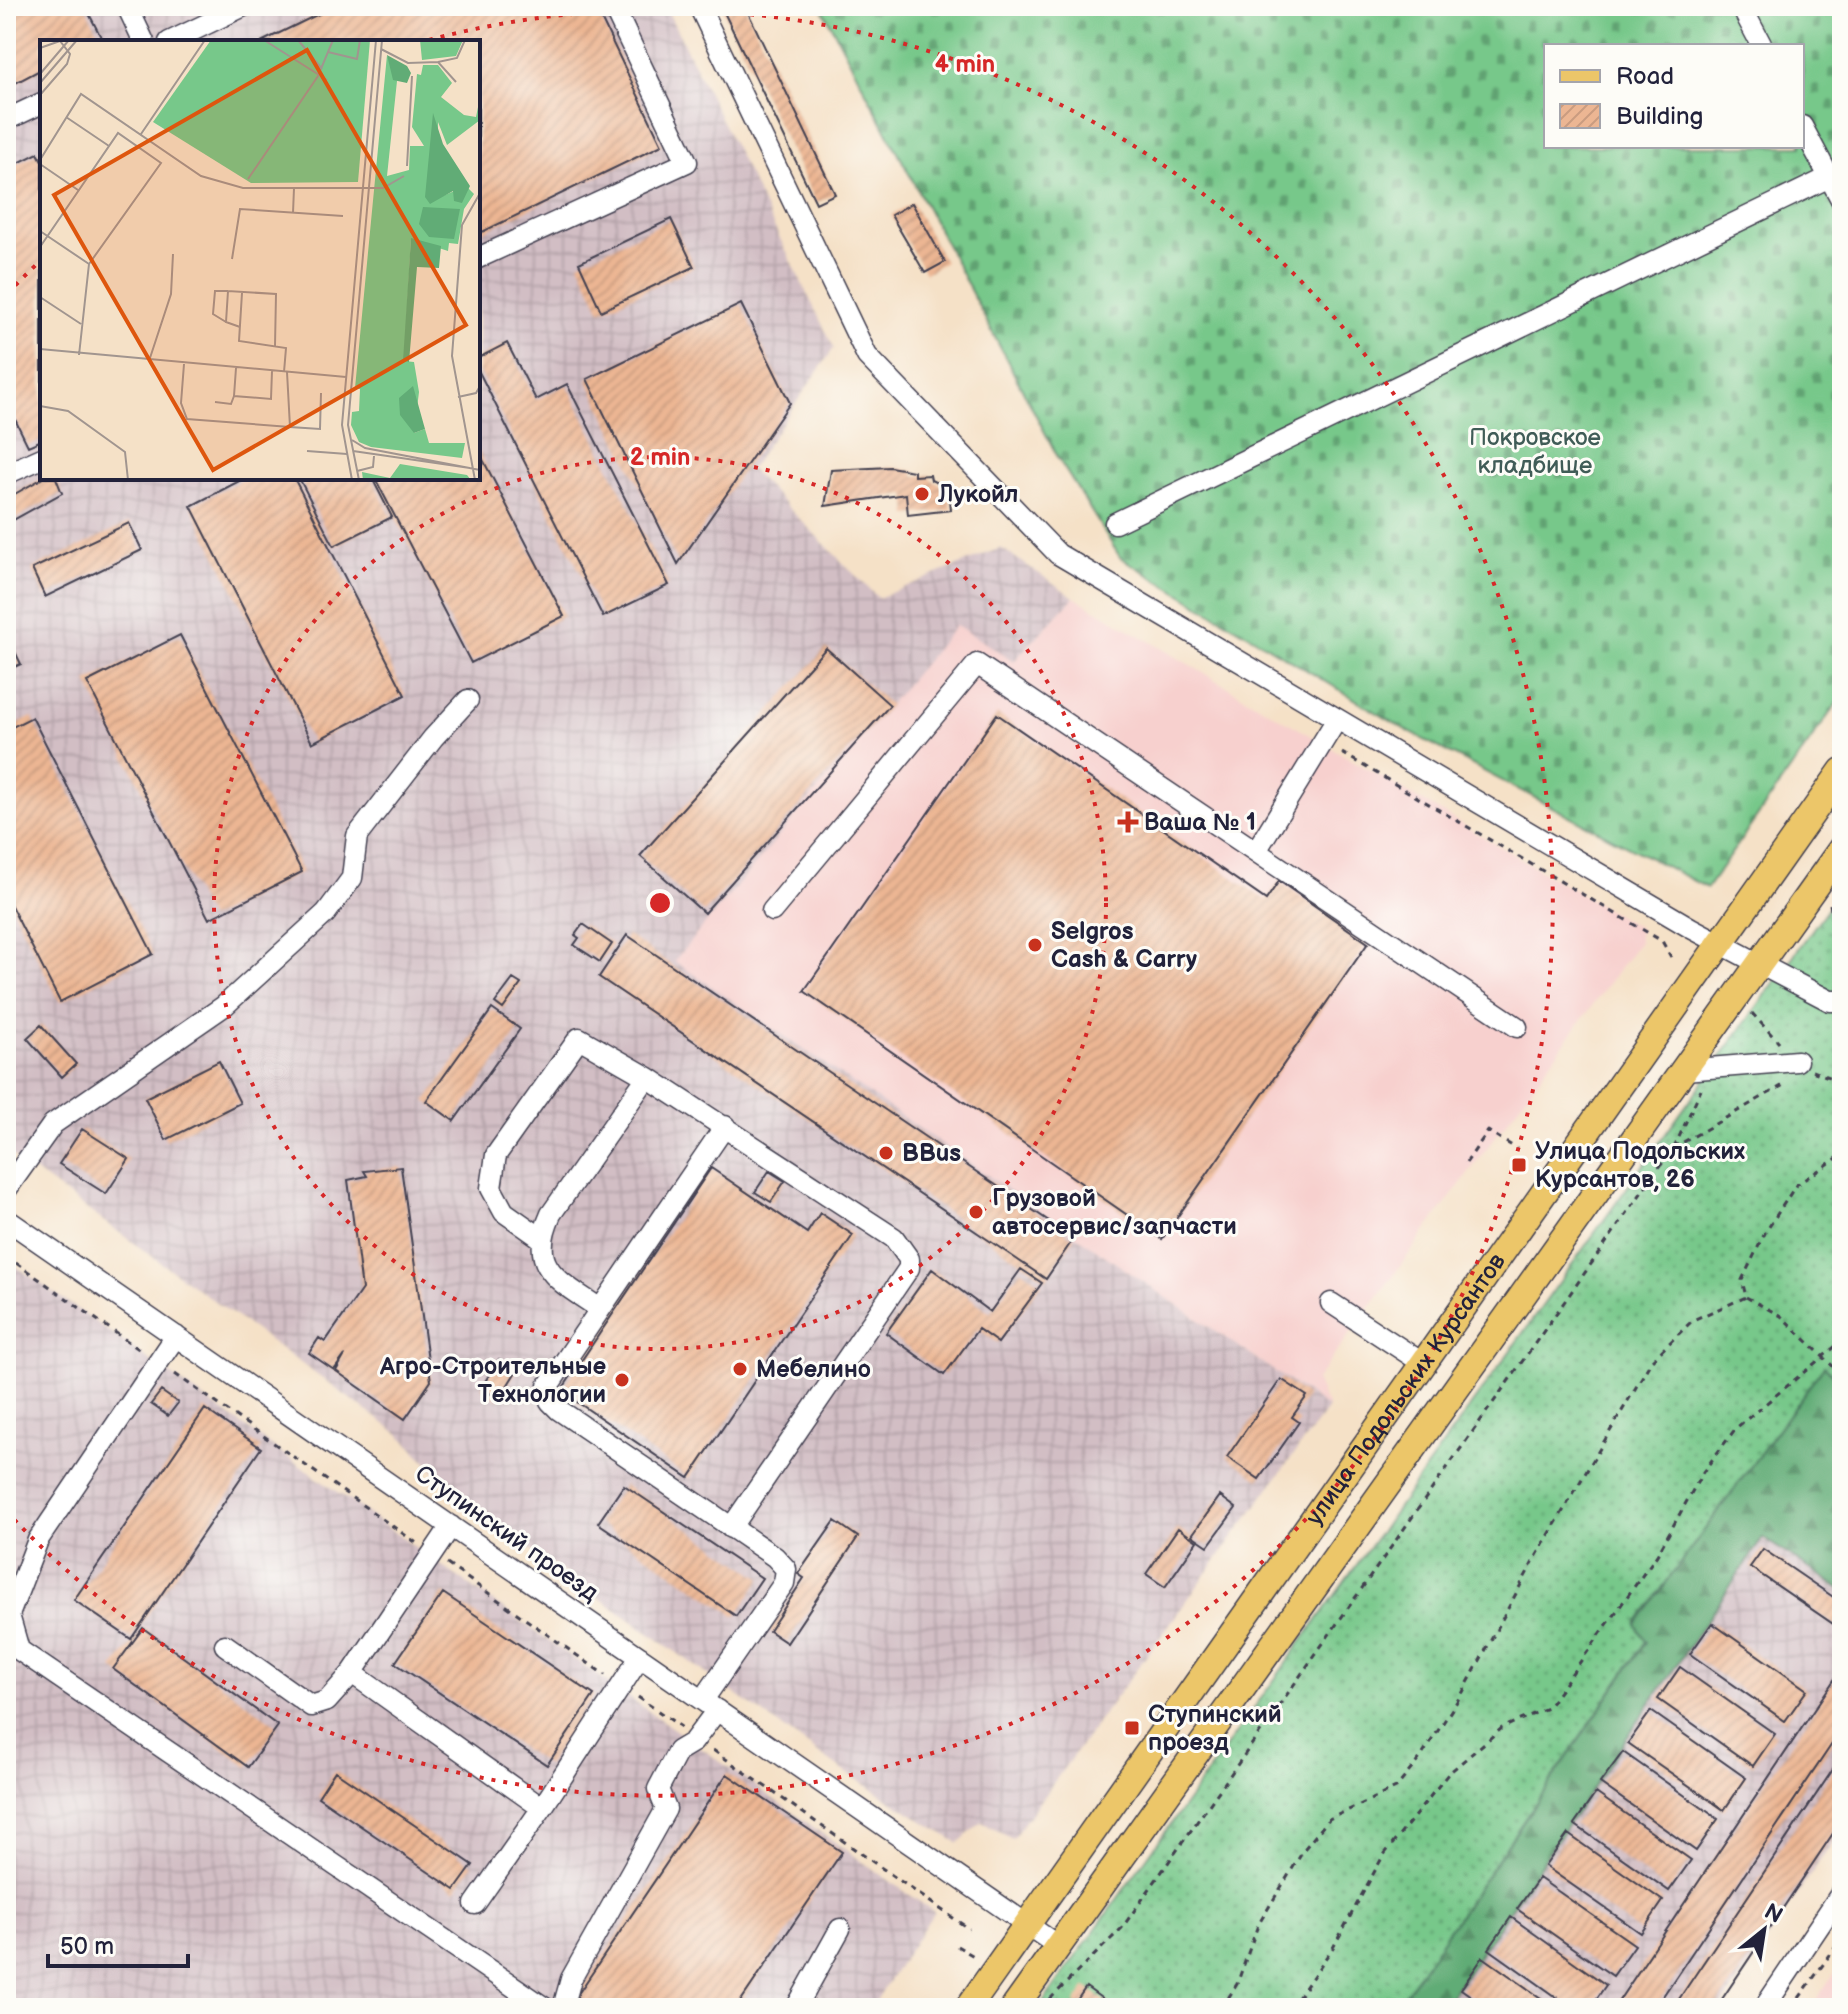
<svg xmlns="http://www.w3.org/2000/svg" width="1848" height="2014" font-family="'Balsamiq Sans',sans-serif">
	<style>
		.built { fill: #f7d0ce }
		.industrial { fill: url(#industrial-grid); fill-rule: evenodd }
		.grass { fill: url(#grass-dots); stroke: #4c7562; stroke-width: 2 }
		.forest { fill: url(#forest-firs); stroke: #426758; stroke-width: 2 }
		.cemetery { fill: url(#cemetery-stones); stroke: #4c7562; stroke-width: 2; fill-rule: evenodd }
		.building { fill: url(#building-hatch) }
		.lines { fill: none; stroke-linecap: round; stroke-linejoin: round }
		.minor-casing { stroke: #423f50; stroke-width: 23 }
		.major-casing { stroke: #423f50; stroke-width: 29 }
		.path { stroke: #423f50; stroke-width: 3; stroke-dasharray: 6 6; stroke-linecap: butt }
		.minor { stroke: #fff; stroke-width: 20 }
		.major { stroke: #ecc669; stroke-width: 26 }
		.ring { fill: none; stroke: #d62828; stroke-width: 4; stroke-dasharray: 4 8 }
		.poi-dot { fill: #c8321e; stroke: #fdfcf7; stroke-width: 3 }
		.labels { text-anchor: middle; stroke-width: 6; stroke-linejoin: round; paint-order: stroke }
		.park-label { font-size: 24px; fill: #405c57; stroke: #fdfcf7 }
		.poi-label { font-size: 24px; font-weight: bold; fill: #22223b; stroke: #fdfcf7; text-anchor: start }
		.street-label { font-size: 24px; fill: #22223b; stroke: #fdfcf7 }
		.inset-road { fill: none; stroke: #a1958f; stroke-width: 2 }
		.view { fill: #de560e; fill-opacity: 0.15; stroke: #de560e; stroke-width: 4 }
		.inset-edge { fill: none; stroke: #22223b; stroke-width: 4 }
		.centre { fill: #d62828; stroke: #fdfcf7; stroke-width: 4 }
		.ring-label { font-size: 24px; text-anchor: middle; font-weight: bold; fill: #d62828; stroke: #fdfcf7; stroke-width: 6; stroke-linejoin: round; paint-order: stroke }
	</style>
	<defs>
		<pattern id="industrial-grid" width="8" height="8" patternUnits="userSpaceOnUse" patternTransform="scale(2)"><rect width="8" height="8" fill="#d2bec4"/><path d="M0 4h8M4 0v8" fill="none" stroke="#b4a3a9"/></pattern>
		<pattern id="grass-dots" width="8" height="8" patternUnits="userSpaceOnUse" patternTransform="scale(2)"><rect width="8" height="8" fill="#77c88a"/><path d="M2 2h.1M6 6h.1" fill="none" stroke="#61a272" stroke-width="1.8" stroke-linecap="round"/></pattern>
		<pattern id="forest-firs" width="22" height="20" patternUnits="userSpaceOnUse" patternTransform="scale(2)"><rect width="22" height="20" fill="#61ac76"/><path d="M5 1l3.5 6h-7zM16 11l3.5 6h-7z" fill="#508c62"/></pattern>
		<pattern id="cemetery-stones" width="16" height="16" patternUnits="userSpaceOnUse" patternTransform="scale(2)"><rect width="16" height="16" fill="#77c88a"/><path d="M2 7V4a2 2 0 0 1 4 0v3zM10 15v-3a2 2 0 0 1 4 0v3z" fill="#61a272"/></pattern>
		<pattern id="building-hatch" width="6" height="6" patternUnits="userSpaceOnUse" patternTransform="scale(2)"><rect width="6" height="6" fill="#ecb693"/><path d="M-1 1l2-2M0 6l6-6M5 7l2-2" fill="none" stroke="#ca9c80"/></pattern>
	</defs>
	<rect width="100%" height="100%" fill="#fdfcf7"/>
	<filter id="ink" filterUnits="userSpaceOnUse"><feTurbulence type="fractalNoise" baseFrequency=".0125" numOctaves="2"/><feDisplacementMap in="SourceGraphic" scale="16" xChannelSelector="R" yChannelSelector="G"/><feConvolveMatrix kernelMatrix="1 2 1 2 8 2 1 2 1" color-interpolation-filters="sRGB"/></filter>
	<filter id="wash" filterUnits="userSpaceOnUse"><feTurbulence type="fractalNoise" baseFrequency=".006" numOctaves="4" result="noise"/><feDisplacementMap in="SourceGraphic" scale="32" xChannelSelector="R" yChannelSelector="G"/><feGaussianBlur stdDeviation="1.8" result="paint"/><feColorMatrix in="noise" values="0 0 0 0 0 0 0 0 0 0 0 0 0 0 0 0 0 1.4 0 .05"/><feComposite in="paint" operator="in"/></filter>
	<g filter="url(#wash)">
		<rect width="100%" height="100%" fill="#f5e1c7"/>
		<path class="built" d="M1074,597l565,331v14l-323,438 12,28 -655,-447 283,-337 58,37z
			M1842,1962v46h-32z"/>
		<path class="industrial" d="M6,6h659l169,342 -84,121 128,129 123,-50 73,49 -60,64 -58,-36 -282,336 654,447 -316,431 -30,-17 -24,21 -117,-74 -370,-262 -72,-73 -393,-283zM42,42h436v436h-436z
			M6,1259l928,653 -63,96h-865z
			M1763,1538l79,52v238l-122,180h-277z"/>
		<path class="grass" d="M1842,888v495l-18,-17 -188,258 10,17 -250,367h-357z"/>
		<path class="forest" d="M1824,1366l18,17v207l-79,-52 -320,470h-47l250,-366 -10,-18z"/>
		<path class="cemetery" d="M821,6h1021v690l-135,192 -298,-156 -289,-175 -59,-94zM1546,46h256v100h-256z"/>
		<g id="blocks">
			<path class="building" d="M6,6h79l17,33 -60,3v27l-36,19z
				M335,6h260l67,139 -184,89v-192h-217z
				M721,6h24l90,188 -19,9z
				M38,153l4,8v279l-14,6 -22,-45v-232z
				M912,203l33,59 -20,11 -34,-58z
				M671,219l23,48 -93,44 -22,-48z
				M741,304l49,99 -112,161 -91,-185z
				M507,343l29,57 31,-16 102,201 -66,32 -125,-247v-12z
				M478,450l86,166 -93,47 -96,-185h103z
				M890,467l24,4v5l16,-1 1,5 18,9 2,21 -43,5 -2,-21 -81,12 6,-36z
				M43,478h13l6,15 -56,31v-25z
				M245,478h49l111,217 -93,48 -121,-237z
				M299,478h73l20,39 -58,29z
				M129,523l13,27 -97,47 -13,-28z
				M6,633l15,31 -15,7z
				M180,635l122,237 -93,47 -122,-237z
				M826,648l64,57 -186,208 -64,-57z
				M997,714l269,186 13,-19 89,62 -206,296 -358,-248z
				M32,717l121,237 -93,48 -54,-106v-166z
				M583,924l29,20 -12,18 -26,-17 5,-7 -4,-3z
				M627,935l447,303 -28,41 -447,-302z
				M513,979l8,5 -18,25 -8,-6z
				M492,1009l28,20 -66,92 -28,-20z
				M41,1025l35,39 -14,13 -35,-39z
				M219,1061l21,42 -74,37 -21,-42z
				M82,1129l47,30 -23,35 -47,-30z
				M401,1167l30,214 -26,38 -69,-48 9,-16 -11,15 -25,-17 10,-15 6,4 37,-53 -14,-109 19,-4 -3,-5z
				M711,1168l96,65 13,-20 33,22 -164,243 -128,-87z
				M769,1171l16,10 -14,21 -16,-10z
				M932,1269l58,43 31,-43 21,14 -44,60 -20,-14 -34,46 -58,-42z
				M499,1359l18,11 -18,29 -18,-11z
				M1281,1379l26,17 -15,21 7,5 -40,57 -32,-22z
				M161,1391l17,12 -10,13 -17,-12z
				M205,1409l56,39 -130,191 -57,-39z
				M624,1485l138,93 -26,38 -138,-93z
				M1220,1496l16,12 -28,38 -16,-11z
				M835,1521l23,16 -71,106 -18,-12 35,-53 -6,-4z
				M1178,1528l19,13 -32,46 -19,-13z
				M1763,1549l79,54v27l-92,-63z
				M443,1593l151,102 -47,70 -152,-102z
				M1712,1623l95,67 -22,31 -95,-67z
				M143,1628l135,98 -30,41 -135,-98z
				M1680,1667l95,67 -22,32 -95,-67z
				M1842,1668v61l-187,279h-41z
				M1651,1711l95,67 -22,32 -96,-67z
				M1623,1752l95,67 -22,32 -96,-68z
				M1842,1756v64l-126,188h-43z
				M335,1771l138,94 -18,25 -137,-93z
				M727,1774l115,78 -106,156h-144l-16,-11z
				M1596,1793l95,67 -22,31 -95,-67z
				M1568,1834l95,67 -22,32 -96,-67z
				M1539,1878l96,67 -22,31 -96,-67z
				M1511,1917l95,68 -16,23h-18l-83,-59z
				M1483,1957l72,51h-67l-27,-19z
				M1086,1987l29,21h-33l-7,-5z"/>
		</g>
	</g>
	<g filter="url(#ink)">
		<use href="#blocks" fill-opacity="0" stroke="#423f50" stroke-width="2"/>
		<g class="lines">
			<g class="minor-casing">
				<path id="minor" d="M127,6l17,36
					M699,6l168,350 191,198 633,374 139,73h12
					M1741,6l21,40
					M169,42l75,-36
					M6,120l36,-17
					M1802,126l40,75
					M478,258l209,-96 -74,-156
					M6,474l36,-16
					M1115,523l727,-352
					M1256,851l81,-132
					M772,911l205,-247 540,363
					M1684,1070l113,-9
					M6,1190l47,-66 171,-118 102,-93 26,-35 5,-42 76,-98 35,-38
					M6,1219l1052,727
					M541,1238l-37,-26 -13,-24 5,-33 83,-117 68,39
					M1331,1303l93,61
					M600,1309c-40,-28 -74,-40 -49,-95l96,-137 247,161 15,21v9l-178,260
					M176,1336l-138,204 -29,75 10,35 526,358
					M451,1526l-99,147 190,135 98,-151
					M225,1645l86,61 16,-5 25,-28
					M703,1700l81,-117 2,-14 -11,-12 -216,-147 -9,-9 -2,-15 177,-260
					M475,1904l67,-96
					M563,2008l8,-29 95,-170 -8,-20 20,-38 15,-9 24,-32
					M796,2008l44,-79
					M1764,2008l78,-116"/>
			</g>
			<g class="major-casing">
				<g id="major">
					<path id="s1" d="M968,2008l874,-1237"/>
					<path d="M1014,2008l828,-1160"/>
				</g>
			</g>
			<path class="path" d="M1342,753l320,188 9,16
				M1830,904l5,27 7,6
				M1752,1013l27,30
				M1812,1071l30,11
				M1674,1148l27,-59
				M1466,1163l22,-32 29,18
				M6,1256l137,96
				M1746,1297l35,19 61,59
				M175,1374l243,170
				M447,1564l158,111
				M638,1697l43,30
				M713,1750l256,179
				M957,1946l20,12
				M1050,1999l72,-71 551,-780 114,-65
				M937,2008l9,-9
				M1222,2008l15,-24 21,-59 47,-77 24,-29 67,-31 25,-31 42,-65 70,-130 119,-202 41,-40 53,-23 -4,-17 23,-47 31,-48 46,-30
				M1291,2008l43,-62 49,-90 65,-82 54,-46 45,-20 110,-153 46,-83 33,-44 106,-87
				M1792,2008l50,-70"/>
			<use href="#minor" class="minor"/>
			<use href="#major" class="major"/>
		</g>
	</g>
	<g class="ring">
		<circle cx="660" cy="903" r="446"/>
		<path d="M7 294A893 893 0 0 1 40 261M429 40A893 893 0 1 1 7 1512"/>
	</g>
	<g class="poi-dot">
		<circle cx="922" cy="494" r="8"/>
		<path d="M1124 810h8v8h8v8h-8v8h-8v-8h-8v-8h8z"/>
		<circle cx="1035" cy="945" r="8"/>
		<circle cx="886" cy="1153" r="8"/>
		<rect x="1511" y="1157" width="16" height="16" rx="4"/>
		<circle cx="976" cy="1212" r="8"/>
		<circle cx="740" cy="1369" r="8"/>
		<circle cx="622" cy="1380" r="8"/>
		<rect x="1124" y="1720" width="16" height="16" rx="4"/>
	</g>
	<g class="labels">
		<g class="park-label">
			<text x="1535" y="445">Покровское<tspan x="1535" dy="28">кладбище</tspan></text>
		</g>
		<g class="poi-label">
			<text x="938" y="502">Лукойл</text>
			<text x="1144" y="830">Ваша № 1</text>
			<text x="1051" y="939">Selgros<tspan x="1051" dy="28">Cash &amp; Carry</tspan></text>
			<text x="1535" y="1159">Улица Подольских<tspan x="1535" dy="28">Курсантов, 26</tspan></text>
			<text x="902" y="1161">BBus</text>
			<text x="992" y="1206">Грузовой<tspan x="992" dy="28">автосервис/запчасти</tspan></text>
			<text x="606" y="1374" text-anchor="end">Агро-Строительные<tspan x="606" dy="28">Технологии</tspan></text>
			<text x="756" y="1377">Мебелино</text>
			<text x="1148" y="1722">Ступинский<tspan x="1148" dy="28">проезд</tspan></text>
		</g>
		<g class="street-label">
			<text dy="8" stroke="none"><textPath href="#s1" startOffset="758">улица Подольских Курсантов</textPath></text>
			<text transform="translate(507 1533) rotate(35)" y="8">Ступинский проезд</text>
		</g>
	</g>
	<g transform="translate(40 40)">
		<rect width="440" height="440" fill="#f5e1c7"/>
		<path d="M380,0h43l-7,16 -34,4zM347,15l10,26 -10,95 22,-6 1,-24h14l-12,-19 5,-53 4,1 2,-10h15l14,18 -11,14 23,18 12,2 4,-20v23l-33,25 -9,-23v76l28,-12 8,8 -10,15 -6,35 -9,-1 -1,8 -37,-12 -7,122 10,1 5,30 -5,41 11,-4 4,14h36l-3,15 -91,-11 -12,-5 -8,-17 1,-13 7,-1 1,-22 -5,-1zM360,424l67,11 4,5h-108l-1,-8 28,6z" fill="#77c88a"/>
		<path d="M347,15l20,11 4,7 -4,10 -14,-3zM393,73l10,31 27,42 -8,17 -8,-2 -1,-10 -23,13 -5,-7zM383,167l37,2 -6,30 -25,-2 -10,-13zM371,198l30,8 -2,22 -22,-1 -8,95 -6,-1zM373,346l12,43 -11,4 -14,-18 -1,-17z" fill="#61ac76"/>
		<path d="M171,0h159l-12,142 -107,1 -98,-61z" fill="#77c88a"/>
		<path class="inset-road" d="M224,0l63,40M258,0l24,29M0,8l20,-7 10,13 -3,10 -27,31M341,9l27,14 30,-1 18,20M288,12l29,7 3,-19M398,22l19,-4 8,-18M0,34l29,-34M0,43l37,-43M26,77l43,29M101,94l64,-94M0,120l41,-66 120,82 42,12h140l21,-12M0,124l38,26M367,126l5,-90M208,139l70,-103 15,-36M253,173l1,-25M0,191l49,33M0,207l78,-114 43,30 -72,101 -10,91M192,219l8,-50 103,7M202,253l-3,48 47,7 -2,24M0,257l41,27M186,282l-13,-8 2,-23h13M200,287l-14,-5 2,-31 48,3 -1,52M0,309l306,28M109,321l22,-67 2,-40M144,324l-3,39 6,16 103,8M196,328l-2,28 37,3 1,-28M247,332l3,55 30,2 1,-36M418,357l18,-4 4,-7M175,362l16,2 3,-8M0,366l28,5 57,41 3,28M312,400l13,8 115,22M267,411l40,3M313,411l117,17M317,431l16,-4 1,-11M312,440l-10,-55 34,-385M319,440l-11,-55 34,-385M435,440l-23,-124 10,-131 18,-32"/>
		<path class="view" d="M267,10l159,275 -253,145 -159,-275z"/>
		<rect width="440" height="440" class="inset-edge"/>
	</g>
	<circle cx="660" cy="903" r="12" class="centre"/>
	<g class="ring-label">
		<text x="965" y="72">4 min</text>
		<text x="660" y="465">2 min</text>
	</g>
	<rect width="1848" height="2014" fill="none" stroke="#fdfcf7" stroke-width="32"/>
	<rect x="1544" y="44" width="260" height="104" fill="#fdfcf7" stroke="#a5a5ac" stroke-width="2"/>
	<rect x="1560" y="70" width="40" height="12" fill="#ecc669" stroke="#a5a5ac" stroke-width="2"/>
	<text x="1616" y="84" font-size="24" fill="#22223b">Road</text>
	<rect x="1560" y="104" width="40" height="24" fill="url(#building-hatch)" stroke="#a5a5ac" stroke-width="2"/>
	<text x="1616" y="124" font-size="24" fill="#22223b">Building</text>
	<g transform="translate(1764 1930) rotate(30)" stroke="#fdfcf7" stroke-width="6" paint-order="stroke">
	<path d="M0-6L14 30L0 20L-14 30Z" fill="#22223b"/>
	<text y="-12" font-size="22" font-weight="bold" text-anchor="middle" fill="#22223b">N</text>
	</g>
	<path d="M48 1954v12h140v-12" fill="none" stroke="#22223b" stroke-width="4"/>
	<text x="60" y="1954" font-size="24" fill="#22223b" stroke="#fdfcf7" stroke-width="6" paint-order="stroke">50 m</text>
</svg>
